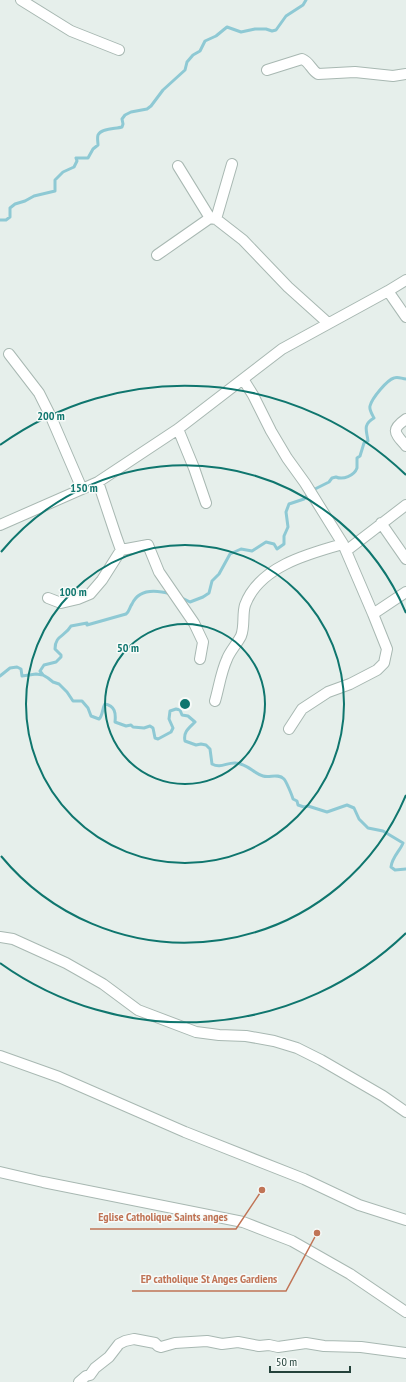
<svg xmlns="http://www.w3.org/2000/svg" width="406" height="1382" font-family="'PT Sans Narrow',sans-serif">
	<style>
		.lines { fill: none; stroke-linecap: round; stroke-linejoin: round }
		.stream { stroke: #8ec9d4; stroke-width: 3 }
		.minor-casing { stroke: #a8b8b2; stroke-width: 12 }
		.minor { stroke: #fff; stroke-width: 10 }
		.ring { fill: none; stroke: #0f766e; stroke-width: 2 }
		.centre { fill: #0f766e; stroke: #f7fbf9; stroke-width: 2 }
		.ring-label { font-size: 12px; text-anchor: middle; font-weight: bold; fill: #0f766e; stroke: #f7fbf9; stroke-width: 3; stroke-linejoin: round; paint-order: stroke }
		.leader { fill: none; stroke: #c07456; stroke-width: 1.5 }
		.callout-dot { fill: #c07456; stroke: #f7fbf9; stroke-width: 1.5 }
		.callout-label { font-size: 12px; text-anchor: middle; font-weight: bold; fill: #c07456; stroke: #f7fbf9; stroke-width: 3; stroke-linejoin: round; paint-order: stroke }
	</style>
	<rect width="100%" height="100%" fill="#e6efeb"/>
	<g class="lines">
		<path class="stream" d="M0,220h6l4,-3v-9l5,-4 10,-3 9,-5 21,-5v-11l8,-8 11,-5 3,-6 -1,-3h12l5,-9 5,-4c0,-3 -1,-7 0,-10 3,-7 18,-6 24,-8l1,-3 -1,-5 3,-4 6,-3 16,-3 4,-3 12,-16 22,-20 2,-8 6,-7 7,-4 5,-10 11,-5 11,-9 14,5 14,-3h11l6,2 4,-1 10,-14 17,-11 3,-5
			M182,598l8,4 13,-5 6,-4 3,-12 7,-7 11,-20 11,-5 11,2 14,-9 8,2 3,5 7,-5v-8l4,-9 -2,-15 3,-8 15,-5 7,-8 18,-9 3,-4 4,-1c7,3 18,-1 21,-9 0,-3 0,-7 0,-10l3,-2 4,-13 4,-2c-1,-10 -6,-16 6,-23 -2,-4 -5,-8 -4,-12 2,-8 17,-26 24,-28 4,-2 8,1 12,1
			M43,675l-3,-4 4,-6 12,-3 5,-5v-2l-6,-6c0,-14 10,-12 16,-23l16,-3v2l39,-11c4,-3 3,-6 6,-10 7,-16 25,-14 39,-10
			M0,676l10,-8 7,-1 4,2 1,7 14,-2 7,1 5,3 5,4 6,2 8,8 6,9h9l6,7 3,8 8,3c4,-3 3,-11 6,-15 10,2 11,9 10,18l11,4 5,-1 2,2 11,1 6,-2 3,2 2,10 3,1 13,-7 2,-4 -4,-9 1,-8 6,-2 4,1 2,5 6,1 7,6c-6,6 -12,10 -10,19l11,4 5,-1 5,1 4,4 2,15c9,5 15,-2 24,-1 12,1 17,10 27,13 7,2 15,-3 21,3 2,2 8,16 9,20l4,2 1,4 6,2 4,-1 19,6 20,-7 7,3 5,11 9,9 15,3 20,12c-3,8 -11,14 -12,24l4,3 11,-1"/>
		<g class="minor-casing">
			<path id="minor" d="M21,0l50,31 48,19
				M267,70l35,-11c8,3 9,11 16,15l37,-2 38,4 13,-2
				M178,166l32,52
				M216,219l27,21 45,47 40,36
				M157,255l53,-37 6,1 16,-55
				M388,291l18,26
				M9,354l30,39 12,24 31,72
				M243,379l10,16 18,36 16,27 18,25 38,61 30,70 33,-22
				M406,419c-16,11 -11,14 0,27
				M178,429l16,39 12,35
				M98,482l18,54 5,14
				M381,523l25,36
				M0,525l98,-43 80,-53 104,-80 106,-58 18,-11
				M346,551l60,-46
				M48,598l13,5 17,-4 12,-5 12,-14 19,-30 27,-5 11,27 35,51 9,19 -3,17
				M215,701c4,-14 6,-29 12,-42 3,-8 10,-15 14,-23 4,-10 1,-21 4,-31 14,-38 62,-51 98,-61
				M289,729l13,-20 26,-17 22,-8 27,-14 7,-7 3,-14 -14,-35
				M0,937l13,2 53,24 37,21 35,26 58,22 23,3 27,1 28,5 23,7 24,12 62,36 23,16
				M0,1056l59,21 126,55 119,47 55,26 47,15
				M0,1172l43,10 200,40 49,19 58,33 56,38
				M79,1382l7,-6 4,-1 5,-7 14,-11 10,-13 6,-3 9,-2 21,4 3,3 3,1 14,-4 32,-2 15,3 16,-2 21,4 10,-1 9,2 28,-4 18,3 37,1 45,6"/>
		</g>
		<use href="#minor" class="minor"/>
	</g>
	<g class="ring">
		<circle cx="185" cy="704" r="80"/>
		<circle cx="185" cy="704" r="159"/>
		<path d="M406 795A239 239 0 0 1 1 856M1 552A239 239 0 0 1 406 613"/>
		<path d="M406 933A318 318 0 0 1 0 963M0 445A318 318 0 0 1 406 475"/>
	</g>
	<circle cx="185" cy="704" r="6" class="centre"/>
	<g class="ring-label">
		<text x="51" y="420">200 m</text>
		<text x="84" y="492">150 m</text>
		<text x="73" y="596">100 m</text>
		<text x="128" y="652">50 m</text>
	</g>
	<path class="leader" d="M262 1190L236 1229H90M317 1233L286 1291H132"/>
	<g class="callout-dot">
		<circle cx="262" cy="1190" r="4"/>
		<circle cx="317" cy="1233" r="4"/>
	</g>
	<g class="callout-label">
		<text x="163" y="1221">Eglise Catholique Saints anges</text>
		<text x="209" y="1283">EP catholique St Anges Gardiens</text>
	</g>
	<path d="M270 1366v6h80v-6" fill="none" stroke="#24423a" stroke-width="2"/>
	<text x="276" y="1366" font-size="12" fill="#24423a" stroke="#f7fbf9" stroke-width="3" paint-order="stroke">50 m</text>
</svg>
